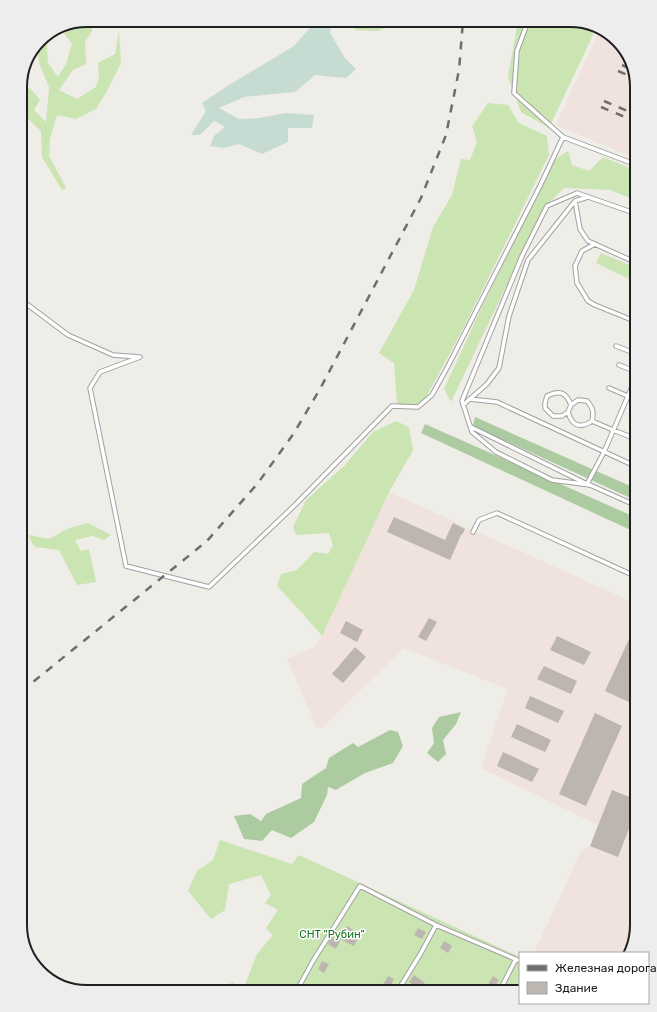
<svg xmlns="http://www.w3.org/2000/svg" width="657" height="1012" font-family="Rubik,sans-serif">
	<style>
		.military { fill: #f0e2dc }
		.grass { fill: #cae4b2 }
		.forest { fill: #accba0 }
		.wetland { fill: #c6dcd2 }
		.building { fill: #bdb6b0 }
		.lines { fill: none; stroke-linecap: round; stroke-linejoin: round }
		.service-casing { stroke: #a1a1a1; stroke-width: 5.5 }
		.service { stroke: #fff; stroke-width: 3.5 }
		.rail { stroke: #6e6e6e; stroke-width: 2.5; stroke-dasharray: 8 8; stroke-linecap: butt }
		.labels { text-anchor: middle; stroke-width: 3; stroke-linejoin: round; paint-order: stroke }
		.park-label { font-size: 11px; fill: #177520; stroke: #fff }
		.rim { fill: none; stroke: #202020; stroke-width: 2 }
	</style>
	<rect width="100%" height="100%" fill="#efede7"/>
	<path class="military" d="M600,29l7,2 23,26 7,30v72l-81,-34z
		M389,492l248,112v321l-8,28h-95l47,-102 9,-5 8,-21 -117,-57 17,-52 10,-27 -104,-41 -82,80h-5l-30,-69 27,-12 8,-11z"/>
	<path class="grass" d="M574,20l18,6 1,9 -44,93 -28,-16 -13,-35 10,-56z
		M346,22h55l-24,9 -21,-1z
		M65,25h29l-2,6 -7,11 1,22 -13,6 -14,20 18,9 19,-12 3,-10 -1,-14 17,-9 4,-23 2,32 -13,26 -12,20 -20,10 -19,-4 -7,24 -1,17 17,32 -4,2 -20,-33 -1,-26 -21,-20v-22l10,-1 10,12 -6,10 12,12 3,-35 -10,-24 -2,-18 3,-5 6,-4 2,27 10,14 8,-13 6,-20 -9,-12z
		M488,103l20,2 11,18 28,13 2,19 -84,170 -41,76 -17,7 -10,-4 -3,-41 -15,-10 35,-63 19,-63 19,-32 9,-36 9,1 7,-18 -5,-16z
		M568,151l4,14 17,6 14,-14 34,14v30l-27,-11 -46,-2 -21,21 -92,193 -7,-13 37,-80 73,-149z
		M601,253l36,15v15l-41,-20z
		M396,421l13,6 4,23 -24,42 -67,144 -18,-21 -27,-29 4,-12 16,-4 17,-18 14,2 5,-8 -4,-13 -33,2 -3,-8 13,-27 39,-35 28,-33z
		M88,523l23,12 -7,5 -12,-4 -17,4 6,11 8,-2 7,33 -19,3 -18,-35 -24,-3 -6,-9v-3l20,4 18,-10z
		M220,840l72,24 7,-9 221,102v35h-278l15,-38 16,-19 -7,-7 12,-18 -13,-7 6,-8 -10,-20 -32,9 -4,26 -14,9 -23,-28 9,-20 16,-11z
		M233,982l4,10h-21z"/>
	<path class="forest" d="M475,417l162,72v12l-164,-75z
		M425,424l212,94v15l-216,-100z
		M461,712l-5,12 -13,16 3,14 -8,8 -11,-9 7,-10 -2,-15 7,-11z
		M390,730l8,2 5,14 -10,17 -28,10 -29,17 -8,-3 -1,8 -13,27 -23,16 -19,-8 -10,11 -18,-2 -10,-23 16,-2 11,7 5,-7 35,-16 1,-14 24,-16 3,-10 24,-15 5,4z"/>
	<path class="wetland" d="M332,22l-2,11 15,25 11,11 -10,9 -31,-3 -20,17 -51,5 -25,11 20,11 20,-1 27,-5 28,2 -2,13h-24v14l-26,12 -23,-10 -15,4 -14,-2 4,-10 11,-9 -11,-6 -14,14h-9l15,-24 -4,-8 27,-18 65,-39 20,-23z"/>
	<path class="building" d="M394,517l51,23 8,-17 12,6 -3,6h-1l-11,25 -63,-28z
		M429,618l8,4 -11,19 -8,-4z
		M346,621l17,9 -6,12 -17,-9z
		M637,622v68l-6,13 -26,-12z
		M557,636l34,16 -7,13 -34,-15z
		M355,647l11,10 -23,26 -11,-9z
		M544,666l33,15 -6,13 -34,-15z
		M530,696l34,15 -6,12 -33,-15z
		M595,713l27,13 -36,80 -27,-12z
		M517,724l34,16 -6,12 -34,-15z
		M503,752l36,17 -7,13 -35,-16z
		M612,790l25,10v8l-19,49 -28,-11z
		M347,926l13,8 -6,12 -14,-7z
		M418,928l8,4 -4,7 -8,-4z
		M332,937l8,4 -4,8 -8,-5z
		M444,941l8,5 -4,7 -8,-5z
		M322,961l7,3 -5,9 -6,-4z
		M414,975l11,8 -5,6 -11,-7z
		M388,976l6,3 -6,13h-9z
		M493,976l6,4 -8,11 -5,-3z"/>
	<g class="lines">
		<g class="service-casing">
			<path id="service" d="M528,21l-11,30 -3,42 49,44 74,28
				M575,201l5,28 8,12 49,22
				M595,244l-13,7 -7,15 2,17 11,18 7,4 42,17
				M20,299l48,36 45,20 27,2 -40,15 -10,16 36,178 83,21 86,-82 97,-99 26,1 14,-12 15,-27 93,-182 23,-49
				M616,346l21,8
				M619,365l18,7
				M609,388l28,12
				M469,399l28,3 140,65
				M578,400l9,1c6,7 7,11 5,20 -12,8 -20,5 -24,-9l3,-7z
				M463,405l24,-21 12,-16 10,-52 19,-56 47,-59 13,-4
				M568,412l-6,4h-9l-8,-8v-5l2,-7c13,-6 19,-4 24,9
				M592,421l21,9 18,7
				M471,427l116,57
				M631,437l2,10 4,5
				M631,437l6,-5
				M587,484l17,-32 33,-77
				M637,506l-47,-21 -38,-5 -56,-28 -24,-20 -10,-31 60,-145 25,-50 30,-13 60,21
				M473,532l6,-12 18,-7 140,64
				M296,992l17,-31 47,-75 76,39 84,36
				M397,992l24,-39 15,-28
				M499,992l17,-33"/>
		</g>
		<use href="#service" class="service"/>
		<path class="rail" d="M622,65l11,5
			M618,71l17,7
			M604,101l33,14
			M601,107l36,15
			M20,690l13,-8 174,-141 51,-58 36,-50 26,-44 101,-191 25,-63 13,-65 4,-49"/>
	</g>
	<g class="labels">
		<g class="park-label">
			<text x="332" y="938">СНТ "Рубин"</text>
		</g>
	</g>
	<path d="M0 0H657V1012H0ZM87 27H570A60 60 0 0 1 630 87V925A60 60 0 0 1 570 985H87A60 60 0 0 1 27 925V87A60 60 0 0 1 87 27Z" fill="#ededed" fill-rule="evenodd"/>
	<path class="rim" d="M87 27H570A60 60 0 0 1 630 87V925A60 60 0 0 1 570 985H87A60 60 0 0 1 27 925V87A60 60 0 0 1 87 27Z"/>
	<rect x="519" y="952" width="130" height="52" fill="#ffffff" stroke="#a6a6a6"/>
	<rect x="527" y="965" width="20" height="6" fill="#6e6e6e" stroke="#a6a6a6"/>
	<text x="555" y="972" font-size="12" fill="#202020">Железная дорога</text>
	<rect x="527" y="982" width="20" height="12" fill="#bdb6b0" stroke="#a6a6a6"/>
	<text x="555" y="992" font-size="12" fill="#202020">Здание</text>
</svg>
